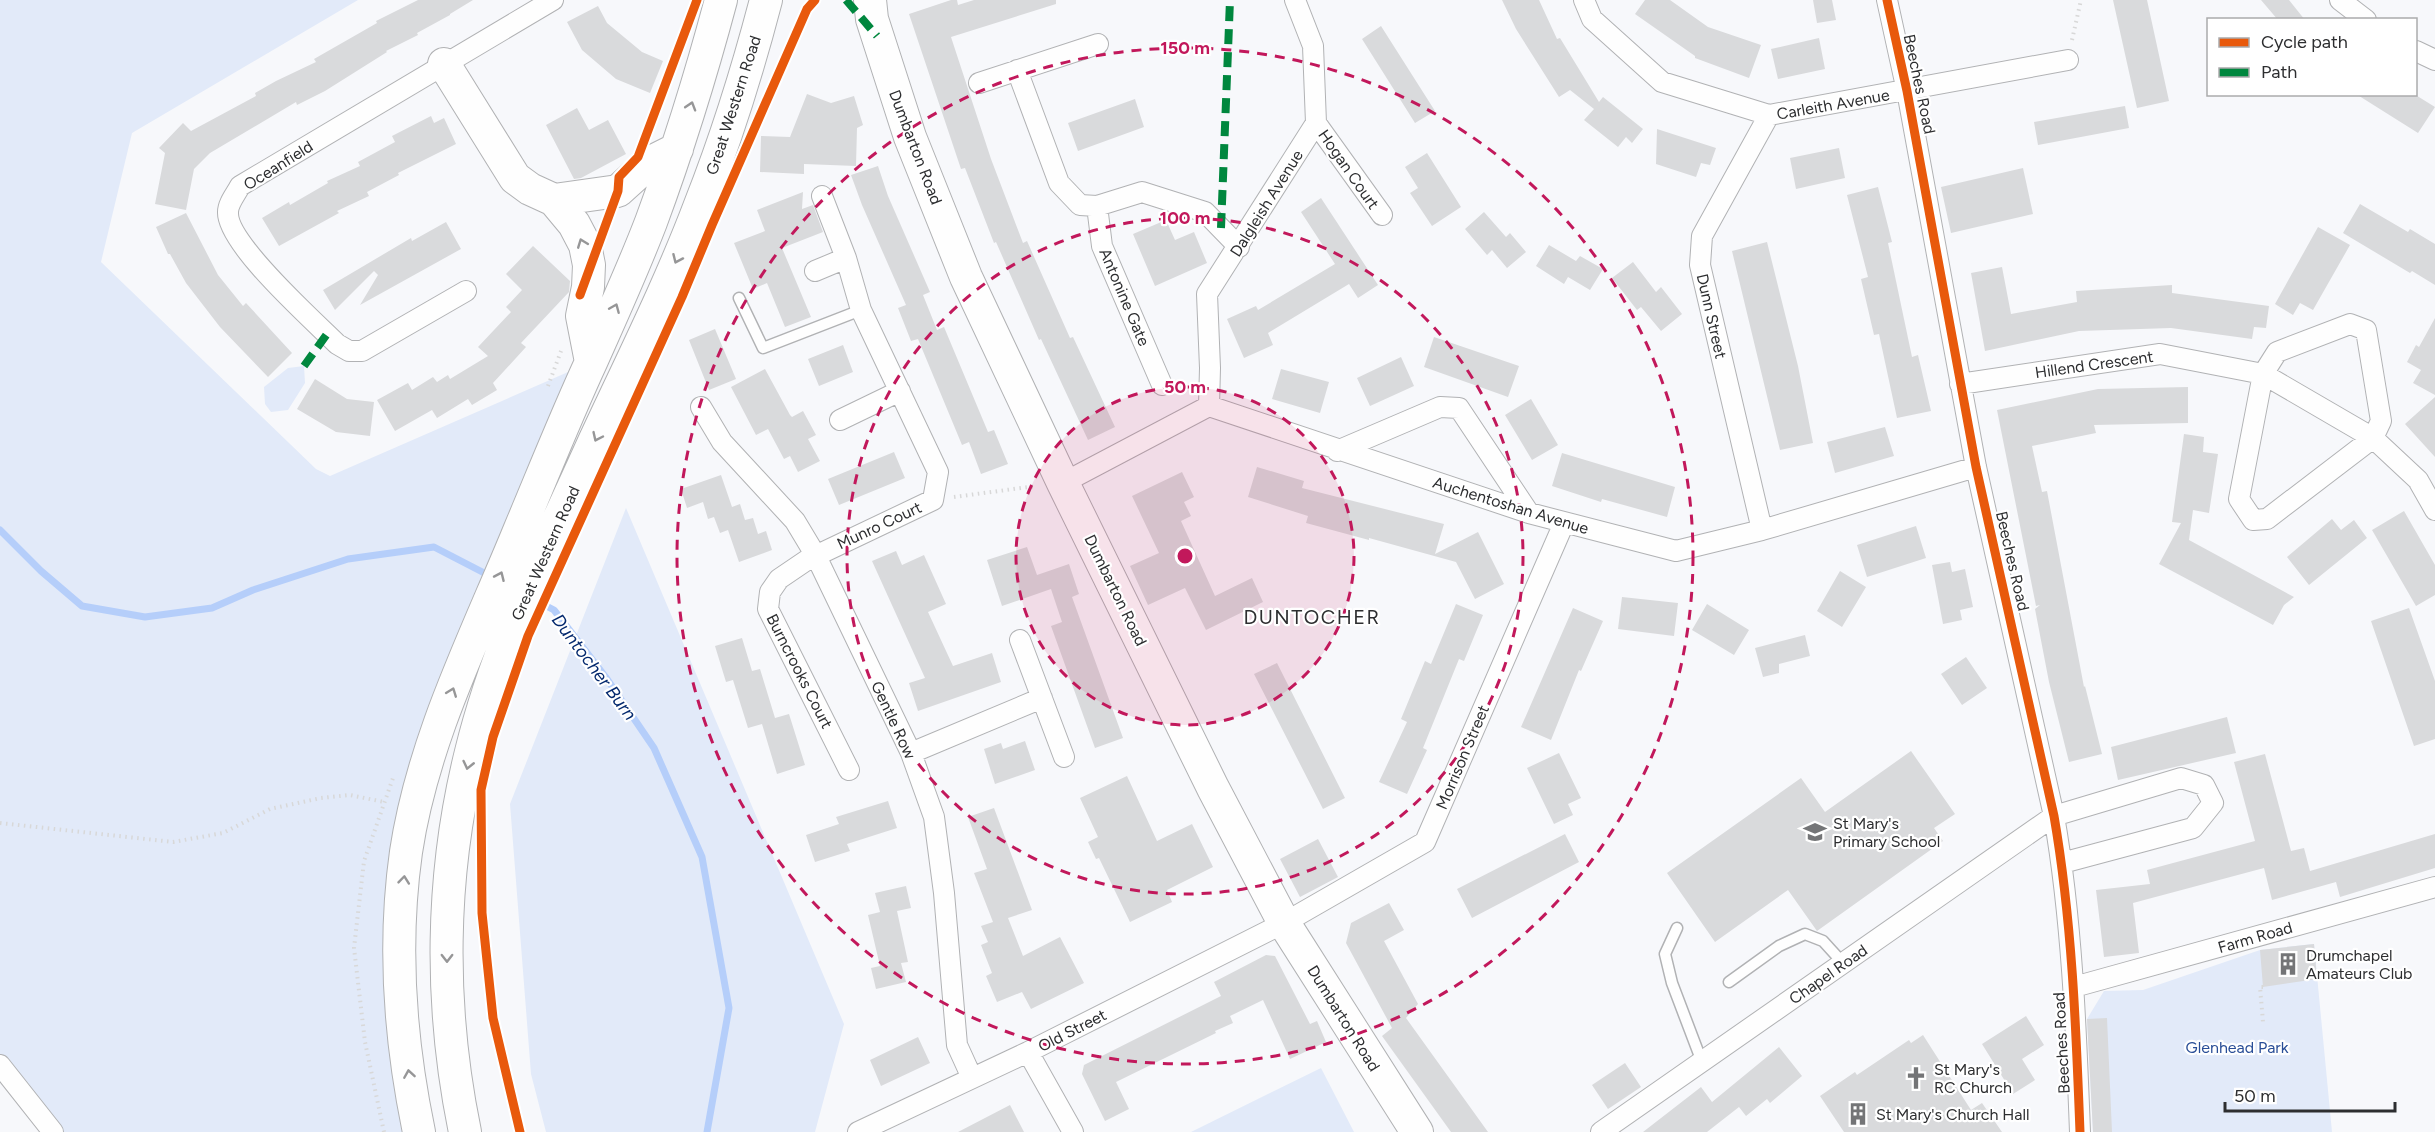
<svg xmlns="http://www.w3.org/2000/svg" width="2435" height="1132" font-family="Figtree,sans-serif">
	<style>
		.green { fill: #e2eaf9 }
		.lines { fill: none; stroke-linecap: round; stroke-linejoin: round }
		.stream { stroke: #b5cefa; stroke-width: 7 }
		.building { fill: #d9dadc }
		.service-casing { stroke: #b1b2b4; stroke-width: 13 }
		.minor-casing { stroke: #b1b2b4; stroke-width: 22 }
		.primary-casing { stroke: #b1b2b4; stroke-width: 34 }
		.path { stroke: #d8d8d8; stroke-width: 4; stroke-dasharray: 1.5 4.5; stroke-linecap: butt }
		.service { stroke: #fefefe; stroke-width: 10 }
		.minor { stroke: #fefefe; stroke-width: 20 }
		.primary { stroke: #fefefe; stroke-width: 32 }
		.quiet { stroke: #00873e; stroke-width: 8; stroke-dasharray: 15 8; stroke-linecap: butt }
		.cycleway-casing { stroke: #fff; stroke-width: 13 }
		.cycleway { stroke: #e8590c; stroke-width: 9 }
		.oneway { stroke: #969697 }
		.ring { fill: none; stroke: #c2185b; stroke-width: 3; stroke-dasharray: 10 8 }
		.labels { text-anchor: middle; stroke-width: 4.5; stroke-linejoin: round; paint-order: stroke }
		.street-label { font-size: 16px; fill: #2d2e30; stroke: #fff }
		.poi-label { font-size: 16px; fill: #2d2e30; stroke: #fff; text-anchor: start }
		.park-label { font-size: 16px; fill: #294e97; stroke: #fff }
		.water-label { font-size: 18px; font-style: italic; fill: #04296e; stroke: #fff }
		.quarter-label { font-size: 20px; letter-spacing: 1.5px; fill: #2d2e30; stroke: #fff }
		.centre { fill: #c2185b; stroke: #fff; stroke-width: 3 }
		.ring-label { font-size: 18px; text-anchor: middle; font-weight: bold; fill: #c2185b; stroke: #fff; stroke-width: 4.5; stroke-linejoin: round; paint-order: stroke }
	</style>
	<rect width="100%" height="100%" fill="#f7f8fb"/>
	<path class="green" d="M0,0h358l-226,133 -31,129 215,207 14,7 261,-114 -184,489 12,281h-366l-53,-67z
		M304,366l1,17 -17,27 -17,2 -6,-8 -1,-17 24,-19z
		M626,508l218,516 -29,108h-269l-15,-58 -21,-270z
		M2314,944l18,188h-239l-6,-113 17,-28 39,-1 117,-40z
		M1321,1068l33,64h-163z"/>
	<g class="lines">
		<path class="stream" d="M0,530l41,41 41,35 63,11 67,-9 41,-18 95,-31 86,-12 58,30
			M533,599l21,11 53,69 47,69 48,109 27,151 -22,124"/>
	</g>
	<path class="building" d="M418,0h55l-23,14v1l-33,18 1,2 -32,16 1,1 -62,39 -28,14 -1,-3 -86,51 -16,16 -8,41 -31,-6 10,-51 -6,-5 24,-25 8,8 65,-35 -1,-3 21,-12 40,-19 -2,-3 63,-36 -1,-2z
		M951,0h6l1,5 16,-5h82v4l-105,33 40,122 32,84 4,-2 43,97 3,-1 42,90 -27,13 -47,-101 -2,1 -43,-98 -2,1 -29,-75 -4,1 -52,-155z
		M1502,0h37l18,39 3,-1 39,64 4,-5 40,32 -11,14 -6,-6 -8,10 -34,-27 10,-11 -24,-19 -11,7 -43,-68z
		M1645,0h25l38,27 53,18 -12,33 -54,-20v-2l-60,-42z
		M1813,0h19l4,20 -19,3z
		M2113,0h34l22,101 -32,7z
		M2261,0h28l16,20h-27z
		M598,6l9,17 35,29 21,9 -13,32 -34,-14 -34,-29 -15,-28z
		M1381,26l54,85 -20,12 -53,-84z
		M1819,38l6,31 -47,10 -7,-30z
		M807,94l24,9 23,-7 9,29 -6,3 -1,38 -52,-2v10l-44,-2 1,-36 29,1z
		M2356,94h58l21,13 -17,26z
		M1135,99l9,28 -66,24 -10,-28z
		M2125,106l4,22 -91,17 -4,-23z
		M577,108l12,22 19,-10 18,34 -45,24 -7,1 -28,-54z
		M431,116l3,7 10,-5 12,26 -58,29 1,2 -32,17 2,4 -32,15 2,2 -60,33 -17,-28 27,-16 1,3 38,-22 -1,-2 33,-15 -2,-4 37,-20 -3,-6z
		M1657,129l59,19 -6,17 -9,-2 -5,14 -40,-13z
		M1839,148l6,30 -49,11 -6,-31z
		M1427,153l34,54 -29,19 -22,-33 8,-5 -13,-21z
		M878,166l10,30 42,96 -7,3 14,35 7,-3 44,105 6,-2 14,34 -27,10 -12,-32 -7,3 -44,-106 -7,2 -13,-33 8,-3 -44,-100 -11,-30z
		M2023,168l10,46 -82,19 -10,-46z
		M1878,187l14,55 -4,1 24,114 6,-2 13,56 -34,7 -18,-84 -5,1 -13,-56 7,-2 -21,-82z
		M803,192l-1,17 11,-4 10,27 -41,16 29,69 -26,10 -18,-44 -14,6 -19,-46 31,-12 -8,-21z
		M1321,198l57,87 -20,13 -9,-14 -81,49 5,12 -29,13 -17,-39 29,-13 2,4 77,-46 -34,-52z
		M2360,204l48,28 2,-3 25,15v41l-23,-14 -2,2 -67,-40z
		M1484,212l22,25 4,-4 16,19 -19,16 -15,-18 -5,5 -22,-26z
		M186,213l32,62 25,31 3,-3 46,50 -24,24 -48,-50 -34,-44 -16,-29h-2l-12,-27z
		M1166,220l9,20 19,-8 13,31 -52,23 -22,-52z
		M446,222l15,27 -101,56 18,-30 -4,-4 -39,39 -12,-20 88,-52 1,3z
		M2318,227l32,18 -37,65 -13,-7 -7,12 -18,-11z
		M1767,242l31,124 15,77 -33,7 -48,-199z
		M1549,245l27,16 4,-5 23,13 -13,21 -22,-13 -4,7 -28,-18z
		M533,246l37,35 -1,11 -48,51 5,4 -33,36 4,7 -25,15 -4,-6 -31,19 -5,-8 -37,21 -18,-31 31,-17 4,7 21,-13 4,5 11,-7 2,4 38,-23 -10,-9 33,-35 -5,-5 16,-17 -16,-16z
		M1633,262l23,30 5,-5 21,27 -21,17 -20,-24 -4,3 -25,-32z
		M2002,267l9,47 66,-12 -1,-11 96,-6v8l97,13 -3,22 -12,-1 -2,12 -81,-11 -92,3 -94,20 -14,-78z
		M2435,318v77l-22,-12 8,-13 -14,-8 9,-17 3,2z
		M715,329l21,50 -27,11 -20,-50z
		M1434,337l85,29 -11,31 -84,-30z
		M843,345l10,27 -34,14 -11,-27z
		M1401,357l13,29 -44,20 -13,-28z
		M765,369l25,46 2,2 11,-6 13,24 -8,4 12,22 -22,11 -8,-16 -6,3 -16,-30 -12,6 -25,-48z
		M1281,369l48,13 -9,31 -48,-14z
		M315,379l32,20 27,3 -4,34 -34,-4 -39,-23z
		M2188,387v36l-94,2 2,8 -64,13 10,46 5,-1 37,196 1,-1 17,68 -33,8 -20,-80 -14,-73 5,-4 -4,1 -39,-196 101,-21z
		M2435,397v60l-30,-33z
		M1531,399l27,46 -26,15 -27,-45z
		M1885,427l9,29 -59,17 -8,-31z
		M2184,434l20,3 -1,15 15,2 -9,59 -16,-3 -4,30 105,57 -10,8 -11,20 -114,-61 22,-41 -9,-1z
		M894,452l11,26 -66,27 -11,-26z
		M1562,453l113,34 -8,30 -65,-18 -1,3 -49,-16z
		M1257,467l47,14 -2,7 142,36 -9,30 43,-22 26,52 -29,15 -19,-37 -87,-24v2l-63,-17 2,-7 -60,-19z
		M1182,472l12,25 -10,5 7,14 -10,5 34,75 37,-18 11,24 -57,28 -21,-42 -37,17 -18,-39 29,-13 -27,-57z
		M721,475l11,32 8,-3 5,16 8,-2 5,16 8,-3 6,19 -33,12 -11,-32 -8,3 -6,-16 -6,2 -5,-17 -16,6 -6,-19z
		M2404,511l31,54v30l-19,11 -44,-76z
		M2332,519l9,11 13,-10 13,18 -58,47 -22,-28z
		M1916,526l10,32 -59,19 -10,-32z
		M1027,547l10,28 32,-11 10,30 -7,3 51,141 -28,10 -44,-122 11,-4 -11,-33 -49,17 -15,-46z
		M896,551l6,14 22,-10 22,49 -18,8 25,54 39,-13 9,29 -83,29 -9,-28 16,-5 -53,-117z
		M1950,562l2,10 13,-3 8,38 -13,3 2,10 -19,4 -11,-59z
		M1840,571l26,16 -24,40 -25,-16z
		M1622,597l56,6 -4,33 -56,-7z
		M1456,604l27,11 -19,46 -5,-2 -36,89 4,2 -20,44 -28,-12 28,-60 -6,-3 24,-58 6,3z
		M1707,604l42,26 -15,25 -42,-25z
		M1573,608l30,13 -22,50 -2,-1 -28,70 -30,-13z
		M2409,608l26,73v58l-21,7 -43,-125z
		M1805,635l5,21 -31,8v9l-16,4 -8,-29z
		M742,638l10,33 8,-2 15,49 14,-4 16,51 -28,9 -15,-50 -14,4 -15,-48 -7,2 -11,-36z
		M1966,657l21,31 -25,17 -21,-31z
		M1277,663l68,135 -22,11 -69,-135z
		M2227,717l9,36 -118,27 -7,-33z
		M1025,741l10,29 -40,14 -11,-35 17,-6 2,6z
		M1911,751l44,63 -21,14 9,13 -126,90 -29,-41 -73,52 -48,-69 134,-95 24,34z
		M1559,753l22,45 -13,6 5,11 -19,9 -27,-56z
		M2265,754l26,97 13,-3 6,23 125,-37v34l-95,29 -4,-15 -64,18 -8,-32 -131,35 6,50 -35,4 -8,-67 54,-6 -3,-14 108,-29 -21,-79z
		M1127,776l30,65 35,-17 21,43 -46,23 5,12 -42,20 -31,-64 -3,1 -8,-17 10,-5 -18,-39z
		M888,801l9,27 -50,16 3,7 -35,11 -9,-27 33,-11 -3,-7z
		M994,808l38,102 -24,8 15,38 37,-19 24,46 -53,26 -9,-17 -25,10 -11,-26 6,-3 -11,-28 7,-3 -7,-16 12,-4 -19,-49 13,-4 -19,-52z
		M1565,834l14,28 -107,56 -15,-29z
		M1318,839l20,38 -38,20 -20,-38z
		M906,886l5,22 -14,3 11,51 -7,1 5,19 -30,7 -5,-21 9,-2 -12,-51 12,-3 -5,-19z
		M1389,903l15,27 -20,11 34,63 -12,14 82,114h-37l-69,-96 10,-8 -46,-85 5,-20z
		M2314,944l3,35 -54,8 -3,-37z
		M1266,955l9,1 35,68 7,-3 9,21 -36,17 -27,-59 -33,16 3,7 -18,8 1,2 -100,49 13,27 -24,12 -23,-47 2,-9 137,-69 -7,-14z
		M2026,1016l18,29 -22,14 13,21 -22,14 -31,-50z
		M2107,1018l5,114h-19l-6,-113z
		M1923,1035l48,75 11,-7 20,29h-158l-24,-36 35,-24 2,3 52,-35 2,3z
		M918,1037l12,26 -49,23 -11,-26z
		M1779,1047l23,29 -32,27 -3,-4 -21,17 -7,-9 -32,25h-64l58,-45 11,15z
		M1625,1063l16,24 -33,22 -16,-24z
		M1010,1105l14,27h-66z"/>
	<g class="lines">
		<g class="service-casing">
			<path id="service" d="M739,298l24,50 98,-38
				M1677,928l-12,26 7,29 30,79
				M1729,982l50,-36 26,-12 18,7 20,22"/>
		</g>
		<g class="minor-casing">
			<path id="minor" d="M1584,0l8,19 70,63 107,33 299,-55
				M1887,0l20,91 69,376 78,349c18,104 22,210 26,316
				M2340,0l26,20
				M2416,51l19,9
				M1017,70l42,113 21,22 17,1 45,-14 63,20 34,35
				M979,83l119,-39
				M1316,123l66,92
				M822,196l24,62 15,52 77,162 -5,28 -126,60 -28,19 -9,13 -2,17 81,161
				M1097,206l5,40 60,139
				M815,271l31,-13
				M466,291l-104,60h-13l-12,-7c-23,-23 -111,-101 -109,-132 0,-9 8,-18 12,-26l313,-186
				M2350,324l16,6 15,91 -8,17 -106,81 -14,1 -14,-21 24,-125 14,-22z
				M1960,384l200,-30 103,20 110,64 45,42 17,30
				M1209,406l1,-38 -3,-74 109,-171 -3,-77 -18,-46
				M701,407l21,35 73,79 21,35 95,197 23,64 10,76 13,152 15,33
				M840,420l60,-29
				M1337,451l103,-44 19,1 70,105
				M1063,483l146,-77 320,107 147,38 86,-21 214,-63
				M1762,530l-62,-265 2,-29 67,-121
				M1020,640l44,117
				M911,753l131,-55
				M2074,987l361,-100
				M1028,1052l45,80
				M0,1065l53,67
				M858,1132l170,-80 256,-129 141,-81 139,-319
				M1601,1132l453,-316 127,-38 23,7 9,18 -20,25 -131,35"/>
		</g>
		<g class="primary-casing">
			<path id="primary" d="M870,0l2,19 38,118 56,140 97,206 150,305 71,135 133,209
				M444,64l71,114 15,11 24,11 20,24 11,21 4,20 -1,22 -6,29 9,46
				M554,200l64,-9 31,-28 28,-14
				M419,1132c-19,-91 -26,-188 -13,-280 17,-113 70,-216 113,-321 24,-57 47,-115 73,-171 20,-45 41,-91 59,-138 27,-73 50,-147 70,-222
				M465,1132c-26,-126 -25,-256 6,-380 26,-107 76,-206 121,-306 37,-80 77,-159 108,-241 26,-66 48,-136 66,-205"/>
		</g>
		<path class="path" d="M2072,40l9,-40
			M548,386l13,-35
			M954,497l82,-11
			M0,823l173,19 50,-9 47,-24 51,-11 29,-3 34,7
			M2263,987h-3l3,35
			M384,1132l-19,-90 -11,-94 10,-87 29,-83"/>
		<use href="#service" class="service"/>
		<use href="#minor" class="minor"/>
		<use href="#primary" class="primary"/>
		<path class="quiet" d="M846,0l31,36
			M1221,228l9,-228
			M304,366l23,-32"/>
		<g class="cycleway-casing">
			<path id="cycleway" d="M1887,0l20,91 69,376 78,349c18,104 22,210 26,316
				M580,295l38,-104 1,-14 19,-20 59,-157
				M520,1132l-27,-114 -11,-105 -1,-123 12,-53 35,-101 154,-339 30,-72 95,-216 8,-9"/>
		</g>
		<use href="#cycleway" class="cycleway"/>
	</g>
	<defs><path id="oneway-chevron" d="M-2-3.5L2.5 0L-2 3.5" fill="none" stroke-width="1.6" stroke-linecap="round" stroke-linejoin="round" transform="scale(1.5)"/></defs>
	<g class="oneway">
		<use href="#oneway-chevron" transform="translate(691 106) rotate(-73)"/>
		<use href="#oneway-chevron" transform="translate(582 243) rotate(-111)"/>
		<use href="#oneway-chevron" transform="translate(677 259) rotate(114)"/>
		<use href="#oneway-chevron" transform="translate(615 308) rotate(-67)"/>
		<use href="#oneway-chevron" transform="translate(597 437) rotate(115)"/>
		<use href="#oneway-chevron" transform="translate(500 576) rotate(-66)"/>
		<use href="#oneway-chevron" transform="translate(452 692) rotate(-69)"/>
		<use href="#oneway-chevron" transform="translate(468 765) rotate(103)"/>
		<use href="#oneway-chevron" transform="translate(404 880) rotate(-84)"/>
		<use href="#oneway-chevron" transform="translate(447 958) rotate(90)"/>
		<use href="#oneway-chevron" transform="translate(409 1074) rotate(-99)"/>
	</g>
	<circle cx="1185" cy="556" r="169" fill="#c2185b" fill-opacity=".12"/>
	<g class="ring">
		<circle cx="1185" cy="556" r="169"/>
		<circle cx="1185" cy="556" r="338"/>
		<circle cx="1185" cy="556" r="508"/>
	</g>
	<defs>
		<g id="school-bare" transform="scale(1.8)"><path d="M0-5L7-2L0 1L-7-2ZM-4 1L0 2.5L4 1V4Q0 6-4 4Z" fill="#747577" stroke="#fff" stroke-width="2.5" paint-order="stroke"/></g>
		<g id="building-bare" transform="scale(1.8)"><path d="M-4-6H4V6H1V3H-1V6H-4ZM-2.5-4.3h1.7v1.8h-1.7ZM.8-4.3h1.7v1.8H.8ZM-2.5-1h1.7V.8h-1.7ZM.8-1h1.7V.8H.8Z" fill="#747577" stroke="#fff" stroke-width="2.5" paint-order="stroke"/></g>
		<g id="church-bare" transform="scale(1.8)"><path d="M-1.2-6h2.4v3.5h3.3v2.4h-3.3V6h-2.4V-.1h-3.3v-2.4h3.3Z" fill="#747577" stroke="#fff" stroke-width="2.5" paint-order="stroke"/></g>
	</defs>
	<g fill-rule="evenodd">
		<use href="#school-bare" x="1815" y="832"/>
		<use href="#building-bare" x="2288" y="964"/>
		<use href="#church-bare" x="1916" y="1078"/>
		<use href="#building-bare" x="1858" y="1114"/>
	</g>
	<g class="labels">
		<g class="street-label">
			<text transform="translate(1920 84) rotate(78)" y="6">Beeches Road</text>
			<text transform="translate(1833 104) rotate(-10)" y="6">Carleith Avenue</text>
			<text transform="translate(733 105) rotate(-72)" y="6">Great Western Road</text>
			<text transform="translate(916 147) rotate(69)" y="6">Dumbarton Road</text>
			<text transform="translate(278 165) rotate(-32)" y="6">Oceanfield</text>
			<text transform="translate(1349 169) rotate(55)" y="6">Hogan Court</text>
			<text transform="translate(1266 203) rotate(-58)" y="6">Dalgleish Avenue</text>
			<text transform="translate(1125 297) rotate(67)" y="6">Antonine Gate</text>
			<text transform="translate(1712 316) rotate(77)" y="6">Dunn Street</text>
			<text transform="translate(2094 364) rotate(-8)" y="6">Hillend Crescent</text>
			<text transform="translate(1511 505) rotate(17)" y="6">Auchentoshan Avenue</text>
			<text transform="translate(879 525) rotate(-25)" y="6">Munro Court</text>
			<text transform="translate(545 553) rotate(-66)" y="6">Great Western Road</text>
			<text transform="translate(2013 561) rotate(77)" y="6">Beeches Road</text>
			<text transform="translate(1116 590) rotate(64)" y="6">Dumbarton Road</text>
			<text transform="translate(800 671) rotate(63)" y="6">Burncrooks Court</text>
			<text transform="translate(894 720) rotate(65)" y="6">Gentle Row</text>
			<text transform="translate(1462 757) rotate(-67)" y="6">Morrison Street</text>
			<text transform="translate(2255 937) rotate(-16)" y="6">Farm Road</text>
			<text transform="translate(1828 974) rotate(-35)" y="6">Chapel Road</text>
			<text transform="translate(1344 1018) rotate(58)" y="6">Dumbarton Road</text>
			<text transform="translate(1072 1030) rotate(-27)" y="6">Old Street</text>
			<text transform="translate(2061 1043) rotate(-93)" y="6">Beeches Road</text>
		</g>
		<g class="poi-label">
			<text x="1833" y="829">St Mary's<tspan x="1833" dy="18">Primary School</tspan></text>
			<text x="2306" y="961">Drumchapel<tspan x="2306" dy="18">Amateurs Club</tspan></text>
			<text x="1934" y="1075">St Mary's<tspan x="1934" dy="18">RC Church</tspan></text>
			<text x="1876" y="1120">St Mary's Church Hall</text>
		</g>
		<g class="park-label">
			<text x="2237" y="1053">Glenhead Park</text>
		</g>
		<g class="water-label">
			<text transform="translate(594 667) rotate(53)" y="6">Duntocher Burn</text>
		</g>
		<g class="quarter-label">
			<text x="1312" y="624">DUNTOCHER</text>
		</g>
	</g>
	<circle cx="1185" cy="556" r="9" class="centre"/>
	<g class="ring-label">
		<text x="1185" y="54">150 m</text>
		<text x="1185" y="224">100 m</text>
		<text x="1185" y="393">50 m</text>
	</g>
	<rect x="2207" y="18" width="210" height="78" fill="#ffffff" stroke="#ababac" stroke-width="1.5"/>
	<rect x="2219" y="38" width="30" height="9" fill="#e8590c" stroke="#ababac" stroke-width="1.5"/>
	<text x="2261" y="48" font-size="18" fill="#2d2e30">Cycle path</text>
	<rect x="2219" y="68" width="30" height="9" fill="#00873e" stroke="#ababac" stroke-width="1.5"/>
	<text x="2261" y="78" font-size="18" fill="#2d2e30">Path</text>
	<path d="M2225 1102v9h170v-9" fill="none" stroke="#2d2e30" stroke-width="3"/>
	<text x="2234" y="1102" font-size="18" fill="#2d2e30" stroke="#ffffff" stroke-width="4.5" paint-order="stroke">50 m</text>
</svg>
